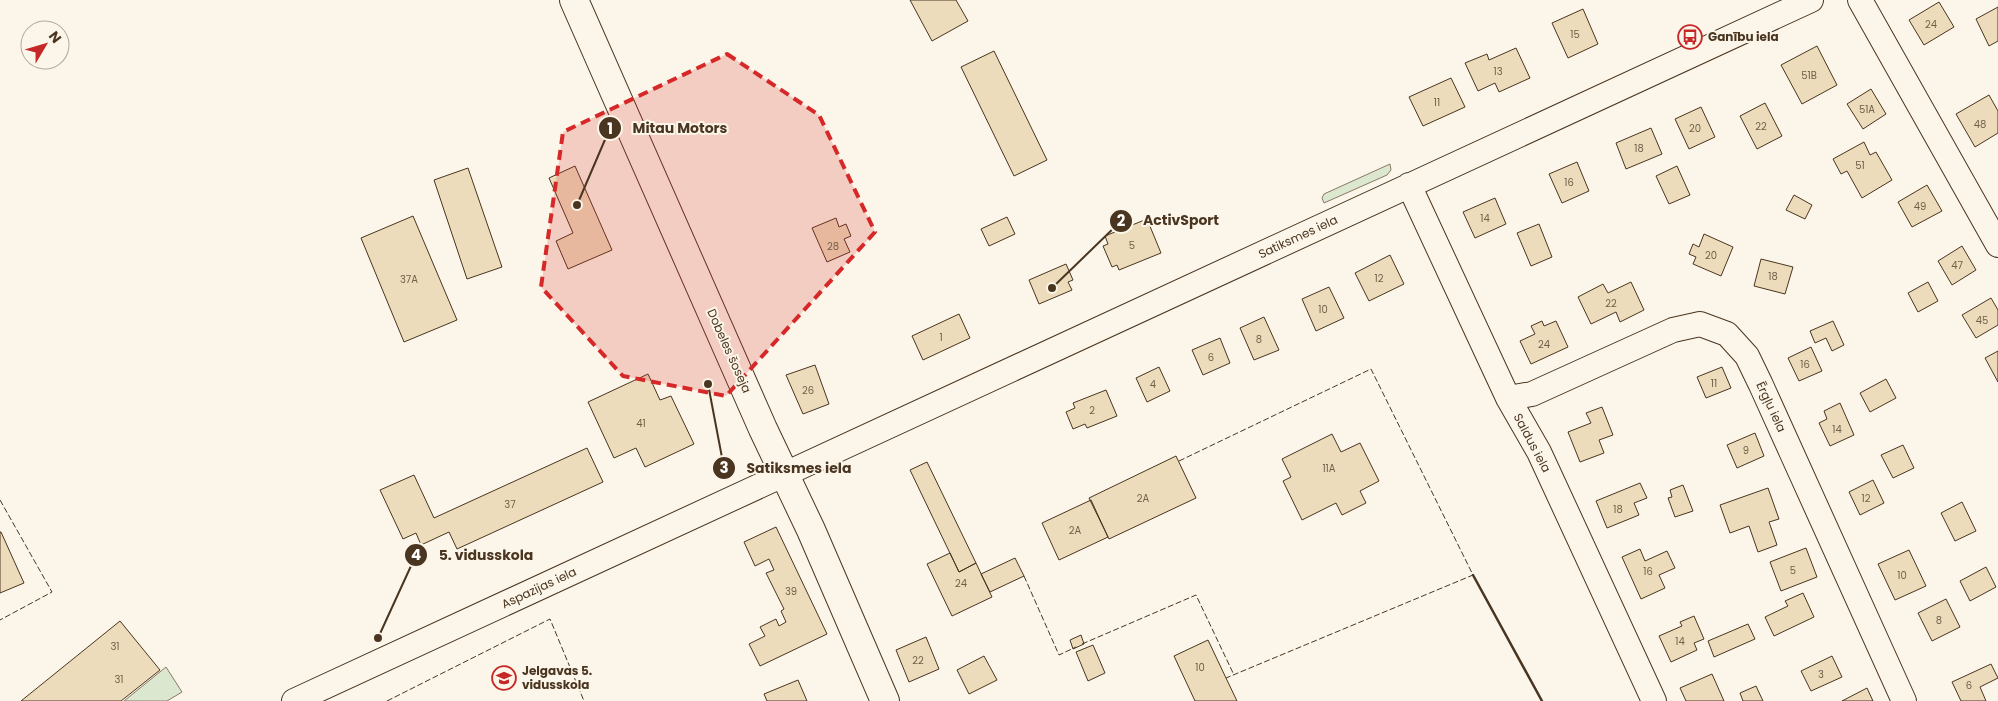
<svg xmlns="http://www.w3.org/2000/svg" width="1998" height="701" font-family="Poppins,sans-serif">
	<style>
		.green { fill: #dce7d0; stroke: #887966 }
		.building { fill: #ecdcbc; stroke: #4a3520 }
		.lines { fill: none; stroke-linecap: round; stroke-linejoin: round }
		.minor-casing { stroke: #4a3520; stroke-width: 26 }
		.major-casing { stroke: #4a3520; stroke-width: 30 }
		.minor { stroke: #fbf6e9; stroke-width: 24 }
		.major { stroke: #fbf6e9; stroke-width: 28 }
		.fence { stroke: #4a3520; stroke-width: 1; stroke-dasharray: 6 2.5; stroke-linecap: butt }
		.wall { stroke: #4a3520; stroke-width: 2.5 }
		.marked { fill: #d62828; fill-opacity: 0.2; stroke: #d62828; stroke-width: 4; stroke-dasharray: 10 6; stroke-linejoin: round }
		.labels { text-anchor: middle; stroke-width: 4; stroke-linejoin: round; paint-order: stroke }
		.number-label { font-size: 10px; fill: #725f47 }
		.poi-label { font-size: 12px; font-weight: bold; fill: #4a3520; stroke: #fbf6e9; text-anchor: start }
		.street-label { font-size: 12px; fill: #4a3520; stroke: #fbf6e9 }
		.leader { fill: none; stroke: #4a3520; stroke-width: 2 }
		.callout-dot { fill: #4a3520; stroke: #fbf6e9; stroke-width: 2 }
		.mark-label { font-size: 15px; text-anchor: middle; font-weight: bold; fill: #fff }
		.callout-label { font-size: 14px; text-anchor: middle; font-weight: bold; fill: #4a3520; stroke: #fbf6e9; stroke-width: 4; stroke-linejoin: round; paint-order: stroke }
	</style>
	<rect width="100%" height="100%" fill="#fbf6e9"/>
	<path class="green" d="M1390,164l1,6 -4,5 -63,28 -2,-5 2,-4z
		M166,667l16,25 -15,9h-43z"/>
	<path class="building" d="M910,0h46l12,21 -36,20z
		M1939,2l15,25 -30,18 -15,-25z
		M1998,7v34l-9,5 -13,-27z
		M1583,9l15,35 -30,14 -16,-35z
		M1817,46l20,39 -35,19 -21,-39z
		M1516,48l14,30 -31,14 -4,-9 -17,8 -13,-28 22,-9 2,6z
		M994,51l53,109 -33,16 -53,-109z
		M1451,78l14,29 -42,19 -14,-29z
		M1871,89l15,25 -23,15 -16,-25z
		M1989,95l9,16v22l-23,14 -19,-33z
		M1765,103l17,33 -25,13 -17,-33z
		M1701,107l14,30 -26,12 -14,-30z
		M1651,128l11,26 -36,15 -10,-26z
		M1864,142l6,13 6,-3 16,28 -30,18 -15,-27 -6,3 -8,-15z
		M1577,162l12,29 -27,12 -13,-29z
		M575,166l37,84 -44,19 -12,-28 17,-8 -24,-55z
		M1677,166l13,29 -21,9 -13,-28z
		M468,168l34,99 -35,12 -33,-99z
		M1927,185l15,26 -30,16 -14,-25z
		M1794,195l18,10 -7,14 -19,-9z
		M1495,198l11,26 -31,14 -12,-26z
		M413,216l44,104 -53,22 -43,-104z
		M1007,217l8,17 -26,12 -8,-17z
		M836,218l3,9 7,-3 5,12 -7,3 6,13 -23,10 -15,-34z
		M1147,219l14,34 -42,17 -2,-5 -5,2 -9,-21 5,-2 -3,-8z
		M1539,224l13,33 -21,9 -14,-33z
		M1704,234l29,13 -12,29 -28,-12 3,-7 -7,-3 4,-10 6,3z
		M1962,246l14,24 -24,15 -14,-24z
		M1390,255l14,29 -35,17 -14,-28z
		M1761,259l32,8 -8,27 -31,-8z
		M1066,264l7,16 -5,2 4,8 -33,14 -10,-24z
		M1631,282l13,28 -24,12 -4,-10 -25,12 -13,-27 25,-13 5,9z
		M1928,282l10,19 -20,11 -10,-19z
		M1329,287l15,31 -28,13 -14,-32z
		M1991,298l7,12v15l-22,13 -14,-23z
		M959,314l11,24 -47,22 -11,-24z
		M1264,317l15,33 -25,10 -14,-32z
		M1542,321l2,5 12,-5 12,26 -37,17 -11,-23 15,-7 -4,-8z
		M1833,321l11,24 -12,6 -6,-13 -11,5 -5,-12z
		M1220,338l10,25 -27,12 -11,-25z
		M1811,347l11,24 -23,10 -11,-23z
		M1998,351v31l-13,-24z
		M815,365l14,39 -26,10 -17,-39z
		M1159,367l11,24 -23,11 -11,-24z
		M1722,367l9,21 -25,10 -9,-21z
		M648,374l12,26 11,-4 23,48 -49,23 -9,-19 -22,10 -26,-56z
		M1886,379l10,19 -26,14 -10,-19z
		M1106,390l11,26 -30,12 -2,-4 -12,5 -7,-17 9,-4 -2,-5z
		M1840,403l14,32 -24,11 -11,-23 8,-4 -3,-8z
		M1602,407l11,28 -14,5 5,13 -24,9 -12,-30 23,-9 -5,-10z
		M1755,433l9,23 -27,12 -10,-23z
		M1332,434l9,18 19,-9 19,38 -19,10 6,12 -24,12 -6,-12 -34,17 -19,-39 8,-4 -9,-18z
		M1903,445l11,23 -21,10 -12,-23z
		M587,448l16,34 -146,67 -8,-17 -28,13 -5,-12 -13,6 -23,-49 34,-15 20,43z
		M1176,456l20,42 -87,41 -20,-41z
		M927,462l49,101 -17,9 -49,-102z
		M1873,480l11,23 -24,12 -11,-23z
		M1640,483l7,15 -13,5 5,12 -32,13 -11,-27z
		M1683,485l10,26 -18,6 -7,-19 4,-1 -2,-7z
		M1768,488l11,31 -10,3 8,23 -19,7 -9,-26 -19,7 -10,-28z
		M1091,500l17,37 -49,23 -17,-37z
		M1962,502l14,29 -21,10 -14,-28z
		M776,527l51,107 -67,32 -11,-22 16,-8 -5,-9 16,-8 3,7 7,-4 -5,-11 3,-2 -18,-36 8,-3 -5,-11 -14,7 -11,-24z
		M0,532h1l23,51 -24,10z
		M1806,548l11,29 -36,14 -11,-29z
		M1640,549l5,12 22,-10 8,17 -16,7 6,13 -24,11 -19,-42z
		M1909,550l17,36 -31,14 -17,-36z
		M950,553l9,19 17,-9 16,34 -40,19 -25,-52z
		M1015,558l9,18 -34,16 -9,-18z
		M1986,567l10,20 -26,14 -10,-20z
		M1803,593l11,24 -40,19 -9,-19 23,-11 -3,-5z
		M1946,599l14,28 -28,14 -14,-28z
		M1694,616l10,23 -10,4 3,7 -26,12 -12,-26 23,-10 -2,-4z
		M120,621l40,49 -39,31h-100z
		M1748,624l7,15 -41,18 -6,-16z
		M1081,635l3,9 -11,5 -3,-9z
		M926,637l13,32 -30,13 -13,-32z
		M1208,640l18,38 11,23h-42l-21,-45z
		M1093,645l12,28 -17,8 -12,-29z
		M984,656l13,24 -28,14 -12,-24z
		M1832,656l10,21 -31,14 -10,-20z
		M1991,664l7,14 -18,9 6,14h-25l-9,-19z
		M1712,674l12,27h-38l-6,-13z
		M798,680l9,21h-40l-3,-7z
		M1756,686l7,15h-20l-3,-8z
		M1867,688l6,13h-31z"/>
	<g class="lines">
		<g class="minor-casing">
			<path id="minor" d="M1860,0l138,245
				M1409,185l99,213 31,54 115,249
				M1508,398l24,-4 141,-64 27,-6 27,10 20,22 14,29 143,316
				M294,701l1517,-701"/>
		</g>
		<g class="major-casing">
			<path id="major" d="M574,0l189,429 48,101 74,171"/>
		</g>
		<use href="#minor" class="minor"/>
		<use href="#major" class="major"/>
		<path class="fence" d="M1179,461l192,-92 102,206 -247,103
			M0,500l52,92 -52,28
			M1024,576l35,79 17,-8
			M1082,644l114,-49 38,80
			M387,701l163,-82 34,82"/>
		<path class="wall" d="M1473,575l69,126"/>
	</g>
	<path class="marked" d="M727,54l92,61 56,117 -149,164 -103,-20 -82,-89 22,-155z"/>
	<defs>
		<g id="bus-ring" transform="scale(1.25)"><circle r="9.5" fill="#fbf6e9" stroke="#c62828" stroke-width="1.5"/><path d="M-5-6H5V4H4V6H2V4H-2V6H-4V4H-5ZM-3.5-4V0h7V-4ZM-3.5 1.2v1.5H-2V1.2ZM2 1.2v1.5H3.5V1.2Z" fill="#c62828"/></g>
		<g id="school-ring" transform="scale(1.25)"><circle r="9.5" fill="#fbf6e9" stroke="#c62828" stroke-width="1.5"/><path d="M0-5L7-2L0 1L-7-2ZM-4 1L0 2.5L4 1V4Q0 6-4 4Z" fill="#c62828"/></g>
	</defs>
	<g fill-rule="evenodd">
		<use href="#bus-ring" x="1690" y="37"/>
		<use href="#school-ring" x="504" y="678"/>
	</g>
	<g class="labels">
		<g class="number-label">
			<text x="1931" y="28">24</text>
			<text x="1575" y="38">15</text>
			<text x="1498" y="75">13</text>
			<text x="1809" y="79">51B</text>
			<text x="1437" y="106">11</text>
			<text x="1867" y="113">51A</text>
			<text x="1980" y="128">48</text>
			<text x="1761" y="130">22</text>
			<text x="1695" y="132">20</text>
			<text x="1639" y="152">18</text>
			<text x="1860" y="169">51</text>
			<text x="1569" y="186">16</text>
			<text x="1920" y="210">49</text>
			<text x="1485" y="222">14</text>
			<text x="1132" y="249">5</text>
			<text x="833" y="250">28</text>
			<text x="1711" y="259">20</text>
			<text x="1957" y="269">47</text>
			<text x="1773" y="280">18</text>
			<text x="1379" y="282">12</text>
			<text x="409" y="283">37A</text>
			<text x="1611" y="307">22</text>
			<text x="1323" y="313">10</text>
			<text x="1982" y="324">45</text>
			<text x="941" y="341">1</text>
			<text x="1259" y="343">8</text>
			<text x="1544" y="348">24</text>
			<text x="1211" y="361">6</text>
			<text x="1805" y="368">16</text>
			<text x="1714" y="387">11</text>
			<text x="1153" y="388">4</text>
			<text x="808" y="394">26</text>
			<text x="1092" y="414">2</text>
			<text x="641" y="427">41</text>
			<text x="1837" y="433">14</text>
			<text x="1746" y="454">9</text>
			<text x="1329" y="472">11A</text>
			<text x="1143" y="502">2A</text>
			<text x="1866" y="502">12</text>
			<text x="510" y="508">37</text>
			<text x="1618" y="513">18</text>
			<text x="1075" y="534">2A</text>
			<text x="1793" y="574">5</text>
			<text x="1648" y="575">16</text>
			<text x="1902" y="579">10</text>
			<text x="961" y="587">24</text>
			<text x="791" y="595">39</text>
			<text x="1939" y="624">8</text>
			<text x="1680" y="645">14</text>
			<text x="115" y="650">31</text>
			<text x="918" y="664">22</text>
			<text x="1200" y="671">10</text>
			<text x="1821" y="678">3</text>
			<text x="119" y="683">31</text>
			<text x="1969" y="689">6</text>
		</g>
		<g class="poi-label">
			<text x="1708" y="41">Ganību iela</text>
			<text x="522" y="675">Jelgavas 5.<tspan x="522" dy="14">vidusskola</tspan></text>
		</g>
		<g class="street-label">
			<text transform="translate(1298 237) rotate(-25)" y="4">Satiksmes iela</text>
			<text transform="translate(729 351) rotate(66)" y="4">Dobeles šoseja</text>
			<text transform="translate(1771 407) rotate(65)" y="4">Ērgļu iela</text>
			<text transform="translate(1532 443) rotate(62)" y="4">Saldus iela</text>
			<text transform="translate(539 588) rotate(-25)" y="4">Aspazijas iela</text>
		</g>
	</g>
	<path class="leader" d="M577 205L610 128M1052 288L1121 221M708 384L724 468M378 638L416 555"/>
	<g class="callout-dot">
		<circle cx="577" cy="205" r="5"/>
		<circle cx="1052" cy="288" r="5"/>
		<circle cx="708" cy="384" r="5"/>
		<circle cx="378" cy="638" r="5"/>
		<circle cx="610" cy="128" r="12"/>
		<circle cx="1121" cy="221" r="12"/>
		<circle cx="724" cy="468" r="12"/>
		<circle cx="416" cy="555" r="12"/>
	</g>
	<g class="mark-label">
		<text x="610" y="134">1</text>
		<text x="1121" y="226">2</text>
		<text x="724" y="473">3</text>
		<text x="416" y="560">4</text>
	</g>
	<g class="callout-label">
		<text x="680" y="133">Mitau Motors</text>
		<text x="1181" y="225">ActivSport</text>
		<text x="799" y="473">Satiksmes iela</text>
		<text x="486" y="560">5. vidusskola</text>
	</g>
	<g transform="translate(45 45) rotate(52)"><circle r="24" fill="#fbf6e9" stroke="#b4a999"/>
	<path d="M0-4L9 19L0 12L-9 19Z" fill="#c62828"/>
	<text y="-8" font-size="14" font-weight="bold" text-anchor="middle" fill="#4a3520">N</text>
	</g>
</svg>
